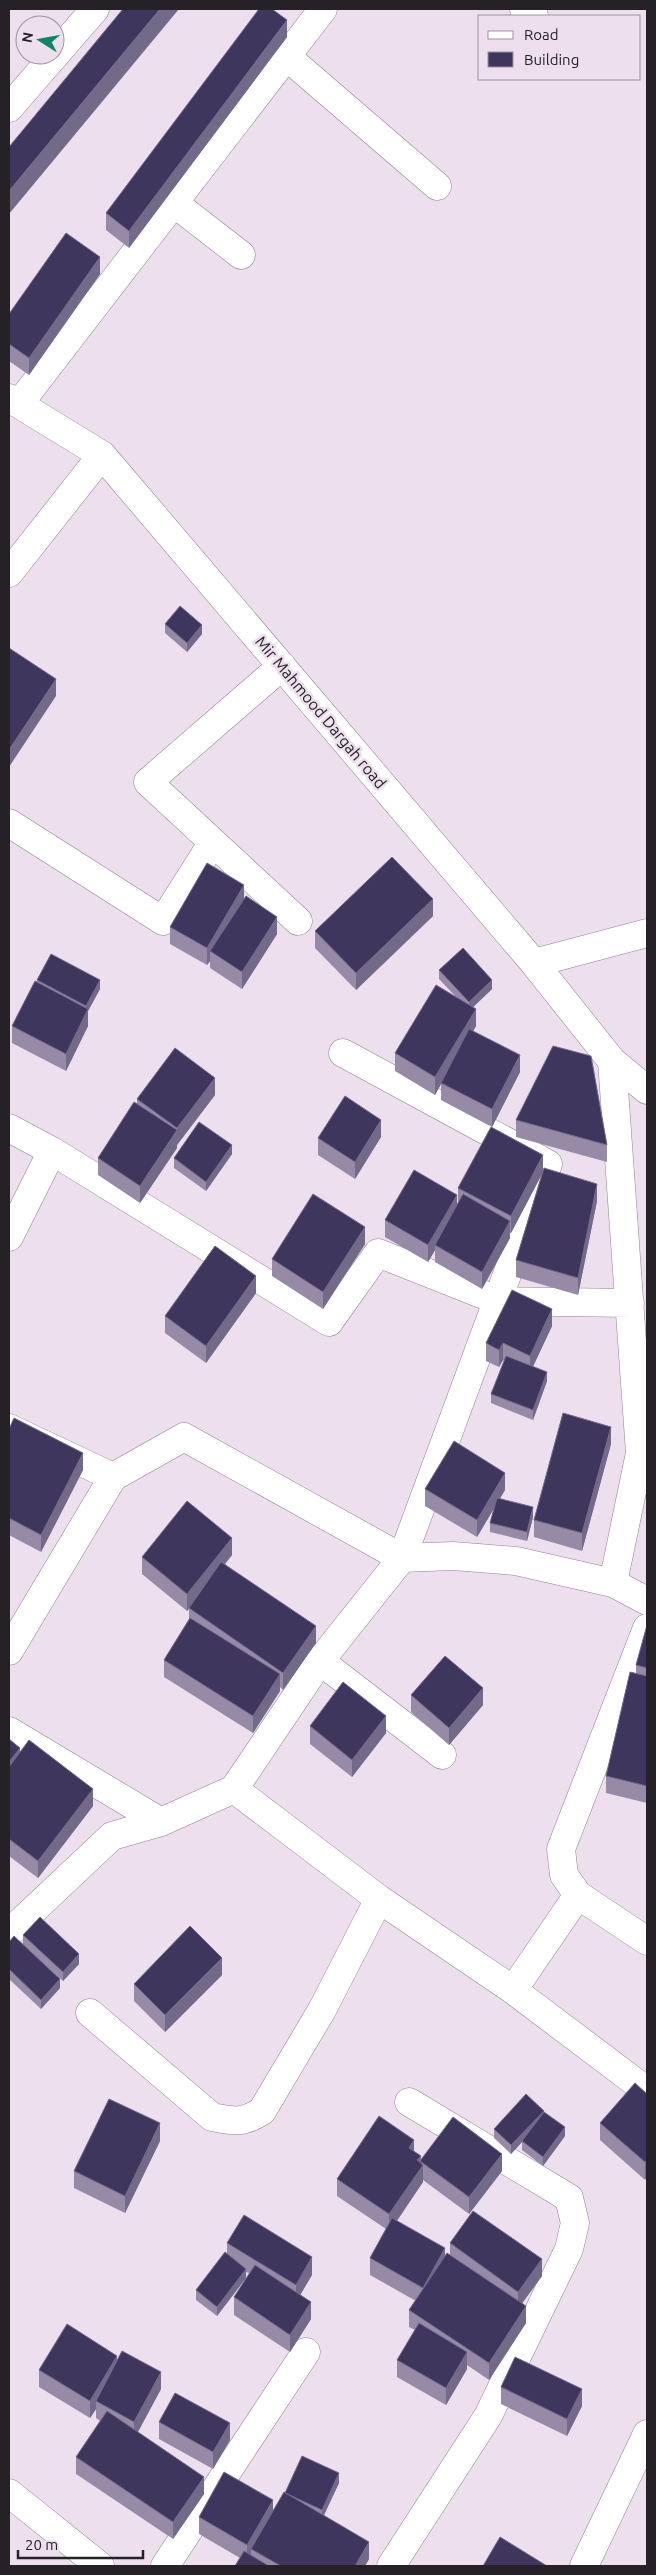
<svg xmlns="http://www.w3.org/2000/svg" width="656" height="2575" font-family="Ubuntu,sans-serif">
	<style>
		.lines { fill: none; stroke-linecap: round; stroke-linejoin: round }
		.minor-casing { stroke: #8f8390; stroke-width: 29 }
		.minor { stroke: #fff; stroke-width: 28 }
		.wall { fill: #968aa6; fill-rule: evenodd }
		.shaded-wall { fill: #736989 }
		.building { fill: #3f365e; stroke: #736989 }
		.labels { text-anchor: middle; stroke-width: 5; stroke-linejoin: round; paint-order: stroke }
		.street-label { font-size: 16px; fill: #262126; stroke: #eddfee }
	</style>
	<rect width="100%" height="100%" fill="#eddfee"/>
	<g class="lines">
		<g class="minor-casing">
			<path id="minor" d="M524,9l10,7
				M286,56l151,130
				M9,108l86,-99
				M174,203l67,52
				M9,398l93,57 432,508 78,98 35,29
				M19,404l304,-395
				M9,573l93,-118
				M282,666l-134,116 150,139
				M9,823l154,98 50,-79
				M534,963l113,-30
				M343,1053l205,111 -146,394 -82,103 -86,128 145,110 134,91 65,-95
				M612,1061l28,392 -27,130 34,18
				M9,1128l43,23 277,171 49,-69 121,48 131,2
				M9,1237l43,-86
				M9,1428l104,49
				M647,1628l-86,221 3,26 14,20 69,46
				M9,1651l104,-174 71,-40 218,121 51,-2 63,5 97,22
				M320,1661l122,94
				M9,1731l152,91
				M9,1933l103,-97 49,-14 73,-33
				M513,1990l134,101
				M90,2013l122,104c22,4 30,7 50,-6l60,-101 57,-111
				M9,2493l91,73
				M165,2566l141,-214
				M391,2566l97,-150 81,-167 6,-26 -6,-25 -160,-96
				M584,2566l63,-132"/>
		</g>
		<use href="#minor" class="minor"/>
	</g>
	<path class="wall" d="M287,37l-158,211 -23,-18v-17z
		M100,274l-71,101 -20,-14v-47z
		M165,624l37,10 -15,18 -22,-19z
		M244,898l33,36 -35,55 -32,-21v-7l-3,4 -37,-21v-17z
		M433,916l-77,74 -41,-42v-17z
		M439,970l53,19 -19,18 3,19 -3,5 47,41 -28,55 -51,-27v-16l-6,11 -40,-24v-18l60,-57 -16,-17z
		M37,980l63,9 -12,22v15l-22,45 -54,-28v-17l25,-43z
		M215,1095l-38,50v3l-37,55 -42,-28v-17l39,-54v-5z
		M516,1120l91,25v17l-91,-25z
		M381,1137l-26,42 -37,-24v-17z
		M232,1154l-26,37 -32,-23v-10z
		M543,1169l54,32 -19,94 -62,-18v-17l25,-84 -30,57h-1v5l-28,51 -47,-27v-12l-7,12 -43,-25v-17l72,-15 1,-3v-14z
		M365,1244l-42,65 -51,-33v-17z
		M256,1293l-50,70 -41,-30v-17z
		M552,1326l-19,40 14,15 -14,39 -42,-17v-9l13,-33 -1,-1 -4,7 -13,-6v-18z
		M9,1429l74,41 -42,82 -32,-17z
		M611,1444l-29,107 -48,-14v-17z
		M425,1489l80,1 -5,8 33,19 -6,24 -37,-9v-9l4,-15 -17,29 -52,-31z
		M232,1555l-7,9 91,79 -33,47 -3,-3v4l-27,42 -89,-56v-17l25,-41v-10l-2,2 -45,-37v-17z
		M647,1625v178l-41,-10v-17l30,-103v-8z
		M411,1695l72,10 -34,40 -38,-33z
		M310,1726l76,7 -34,44 -42,-33z
		M9,1739l11,13 73,54 -55,72 -29,-22z
		M23,1935l56,29 -16,17 -40,-36z
		M9,1942l51,46 -19,21 -32,-30z
		M222,1975l-57,57 -31,-31v-17z
		M647,2094l-2,86 -45,-40v-17z
		M544,2112l21,24 -22,30 -21,-16v-8l-11,12 -17,-16v-9z
		M160,2141l-35,72 -51,-25v-17z
		M414,2151l7,9 81,11 -33,43 -46,-34v2l-26,39 48,35 5,-1v-12l92,33 -20,27 4,20 -37,57 -22,-15v4l-21,36 -49,-28v-17l18,-30 -6,-3v-17l7,-9 -46,-26v-17l16,-29 -49,-33v-17z
		M227,2243l85,32 -12,20 11,24 -21,33 -56,-37v-18l12,-19 -29,38 -21,-16v-10l31,-36zM246,2272l3,1 -3,5z
		M117,2361l44,28 -23,43 66,62 -31,45 -97,-65v-17l24,-36 -4,-3v-9l-6,9 -51,-31v-17z
		M501,2387l81,19 -15,30 -66,-32z
		M159,2422l71,18 -17,29 -54,-30z
		M339,2483l-15,32 45,44 -4,7h-130l5,-8 -41,-24v-17l74,-5 12,-19z"/>
	<path class="shaded-wall" d="M160,9h19l-170,205v-23z
		M287,20v17l-158,211v-17z
		M100,257v17l-71,101v-17z
		M202,625v9l-15,18v-9z
		M56,679v17l-47,71v-17z
		M244,885v17l-34,49v10l-3,4v-17z
		M433,899v17l-77,74v-17z
		M277,917v17l-35,55v-17z
		M100,980v9l-12,22v15l-22,45v-17l20,-41v-7z
		M492,980v9l-23,22v-9z
		M476,1009v17l-34,57h-1v1l-6,11v-18z
		M520,1055v17l-28,55v-18z
		M215,1078v17l-38,50v3l-37,55v-17l37,-55v-3z
		M381,1120v17l-26,42v-17z
		M232,1145v9l-26,37v-9z
		M543,1155v17l-32,61v-17z
		M597,1184v17l-19,94v-17z
		M457,1195v17l-22,33v5l-7,12v-17z
		M510,1221v17l-28,51v-17z
		M365,1227v17l-42,65v-17z
		M256,1276v17l-50,70v-17z
		M552,1309v17l-22,47v-17z
		M503,1343v17l-4,7v-17z
		M547,1372v9l-14,39v-10z
		M611,1427v17l-29,107v-18z
		M83,1453v17l-42,82v-17z
		M505,1473v17l-28,47v-17z
		M533,1507v10l-6,24v-9z
		M232,1538v17l-45,56v-17z
		M316,1626v17l-33,47v-17z
		M280,1674v17l-27,42v-17z
		M483,1688v17l-34,40v-17z
		M386,1716v17l-34,44v-17z
		M20,1748v17l-11,14v-17z
		M93,1789v17l-55,72v-17z
		M79,1954v10l-16,17v-9z
		M222,1958v17l-57,57v-17z
		M60,1979v9l-19,21v-9z
		M544,2111v9l-22,21v1l-11,12v-9z
		M160,2123v18l-35,72v-17z
		M565,2127v9l-22,30v-9z
		M414,2140v17l-5,-9z
		M502,2154v17l-33,43v-17z
		M421,2156l-1,13 3,-4v17l-34,50v-18l28,-54z
		M647,2160v17l-2,3v-18z
		M445,2248v17l-22,40v-17z
		M312,2257v18l-16,27v-17z
		M542,2259v17l-24,33v-17z
		M246,2269v9l-29,38v-9z
		M311,2302v17l-21,33v-17z
		M526,2306v17l-37,57v-17z
		M467,2352v17l-21,36v-17z
		M117,2356v17l-21,28v8l-6,9v-17z
		M161,2372v17l-27,50v-17z
		M582,2389v17l-15,30v-17z
		M230,2423v17l-17,29v-17z
		M339,2473v10l-17,36v-9z
		M204,2477v17l-31,45v-17z
		M273,2500v17l-22,32v6l-4,7v-17z
		M369,2542v17l-4,7h-10z"/>
	<path class="building" d="M123,9h37l-151,182v-44z
		M259,9h13l15,11 -158,211 -23,-18z
		M66,233l34,24 -71,101 -20,-14v-30z
		M180,606l22,19 -15,18 -22,-19z
		M9,648l47,31 -47,71z
		M392,857l41,42 -77,74 -41,-42z
		M207,863l37,22 -37,63 -37,-21z
		M246,896l31,21 -35,55 -32,-21z
		M463,948l29,32 -23,22 -30,-32z
		M51,954l49,26 -14,26 -49,-26z
		M35,981l53,28 -22,45 -54,-28z
		M436,985l40,24 -41,68 -40,-24z
		M469,1029l51,26 -28,54 -51,-26z
		M553,1046l38,10 16,89 -91,-25z
		M175,1048l40,30 -38,50 -40,-29z
		M345,1096l36,24 -26,42 -37,-24z
		M134,1102l43,28 -37,56 -42,-28z
		M199,1122l33,23 -26,37 -32,-24z
		M491,1127l52,28 -32,61 -53,-28z
		M544,1168l53,16 -19,94 -62,-18z
		M414,1170l43,25 -29,50 -43,-25z
		M313,1194l52,33 -42,65 -51,-33z
		M463,1194l47,27 -28,51 -47,-27z
		M215,1246l41,30 -50,70 -41,-30z
		M512,1290l40,19 -22,47 -27,-13 -4,7 -13,-7z
		M506,1356l41,16 -14,38 -42,-16z
		M563,1413l48,14 -29,106 -48,-13z
		M14,1418l69,35 -42,82 -32,-17v-89z
		M454,1441l51,32 -28,47 -52,-31z
		M497,1498l36,9 -6,25 -37,-9z
		M187,1501l45,37 -45,56 -45,-37z
		M221,1562l95,64 -33,47 -94,-65z
		M190,1618l90,56 -27,42 -89,-56z
		M647,1625v43l-11,-3z
		M445,1656l38,32 -34,40 -38,-33z
		M630,1672l17,4v110l-41,-10z
		M343,1682l43,34 -34,44 -42,-34z
		M9,1739l11,9 -11,14z
		M29,1740l64,49 -55,72 -29,-22v-72z
		M40,1917l39,37 -16,18 -40,-37z
		M190,1926l32,32 -57,57 -31,-31z
		M14,1936l46,43 -19,21 -32,-31v-27z
		M635,2083l12,11v66l-2,2 -45,-39z
		M526,2094l18,17 -33,34 -17,-16z
		M109,2099l51,24 -35,73 -51,-25z
		M544,2112l21,15 -22,30 -21,-16z
		M379,2116l35,24 -5,8 12,8 -4,4 6,5 -34,49 -52,-35z
		M453,2117l49,37 -33,43 -49,-36z
		M473,2211l69,48 -24,33 -68,-49z
		M244,2215l68,42 -16,28 -69,-42z
		M392,2218l53,30 -22,40 -53,-30z
		M225,2252l21,17 -29,38 -21,-17z
		M447,2253l79,53 -37,57 -80,-53z
		M255,2265l56,37 -21,33 -56,-38z
		M419,2323l48,29 -21,36 -49,-28z
		M67,2324l50,32 -27,45 -51,-31z
		M122,2351l39,21 -27,50 -38,-21z
		M515,2357l67,32 -15,30 -66,-32z
		M175,2393l55,30 -17,29 -54,-30z
		M107,2411l97,66 -31,45 -97,-65z
		M302,2456l37,17 -17,37 -37,-17z
		M224,2472l49,28 -26,45 -48,-28z
		M284,2492l85,50 -14,24h-74l-30,-17z
		M500,2537l47,29h-64z
		M244,2551l25,15h-34z"/>
	<g class="labels">
		<g class="street-label">
			<text transform="translate(321 712) rotate(50)" y="6">Mir Mahmood Dargah road</text>
		</g>
	</g>
	<rect width="656" height="2575" fill="none" stroke="#262126" stroke-width="20"/>
	<rect x="478" y="15" width="162" height="65" fill="#eddfee" stroke="#9d939e"/>
	<rect x="488" y="31" width="25" height="8" fill="#ffffff" stroke="#9d939e"/>
	<text x="524" y="40" font-size="15" fill="#262126">Road</text>
	<rect x="488" y="52" width="25" height="15" fill="#3f365e" stroke="#9d939e"/>
	<text x="524" y="65" font-size="15" fill="#262126">Building</text>
	<g transform="translate(40 40) rotate(281)"><circle r="24" fill="#eddfee" stroke="#9d939e"/>
	<path d="M0-4L9 19L0 12L-9 19Z" fill="#0d8566"/>
	<text y="-8" font-size="14" font-weight="bold" text-anchor="middle" fill="#262126">N</text>
	</g>
	<path d="M18 2550v8h125v-8" fill="none" stroke="#262126" stroke-width="2.5"/>
	<text x="25" y="2550" font-size="15" fill="#262126" stroke="#eddfee" stroke-width="4" paint-order="stroke">20 m</text>
</svg>
